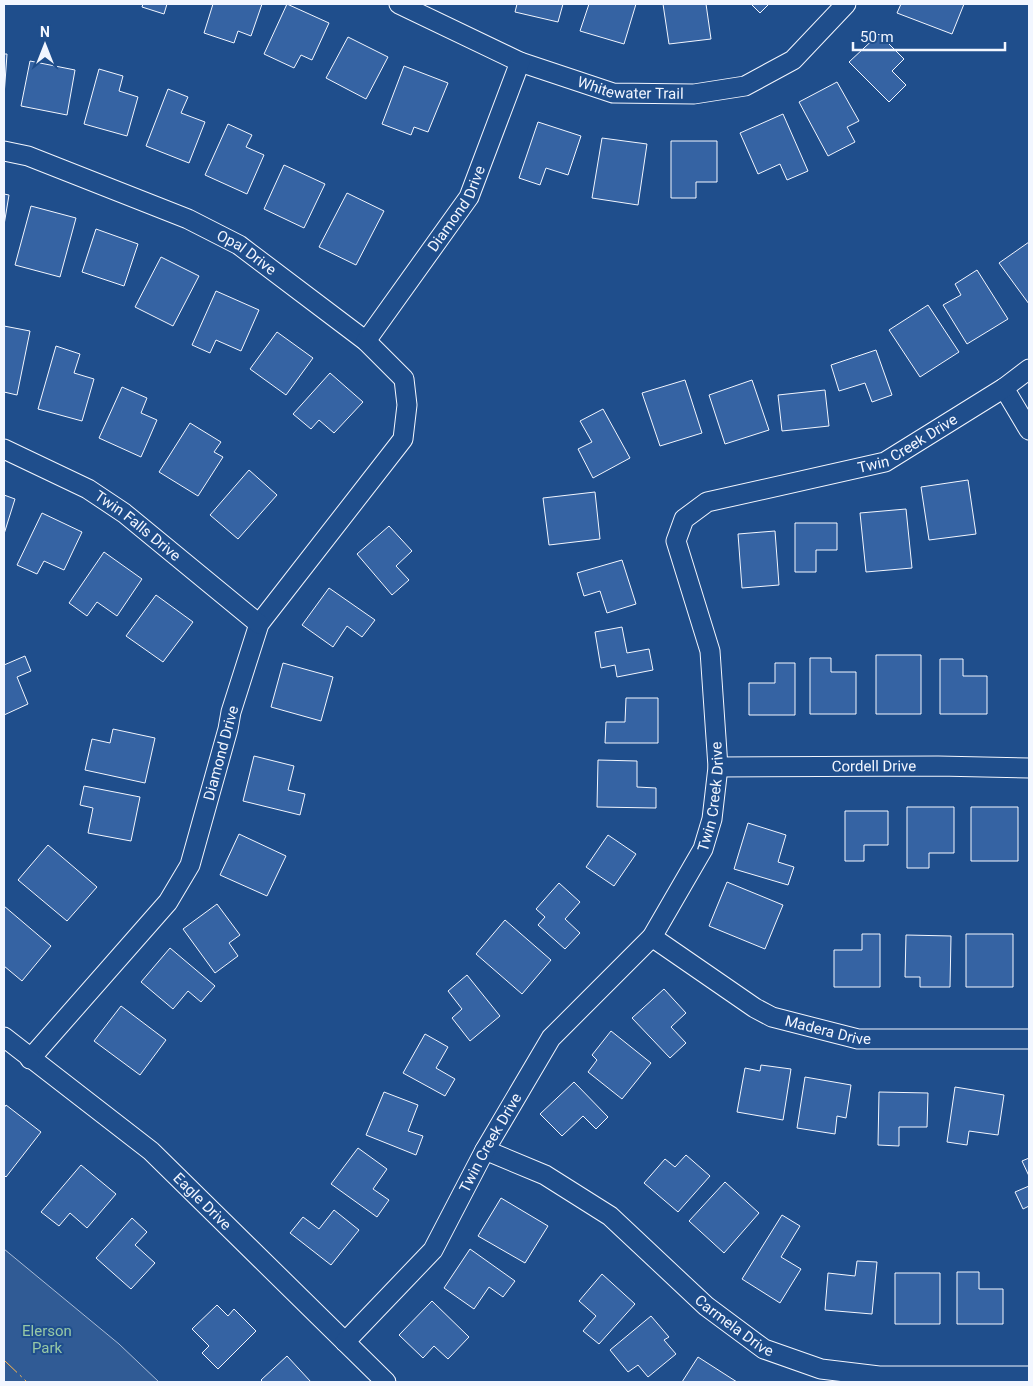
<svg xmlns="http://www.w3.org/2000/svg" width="1033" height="1386" font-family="Roboto,sans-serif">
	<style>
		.built { fill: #305b95; stroke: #a8bbd7 }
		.building { fill: #3563a3; stroke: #f2f6ff }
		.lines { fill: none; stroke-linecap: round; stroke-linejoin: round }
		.minor-casing { stroke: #f2f6ff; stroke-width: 21 }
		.minor { stroke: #1f4e8c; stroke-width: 19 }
		.power { stroke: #ffb74d; stroke-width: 1; stroke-dasharray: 18 4 2.5 4; stroke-linecap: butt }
		.labels { text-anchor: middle; stroke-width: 4; stroke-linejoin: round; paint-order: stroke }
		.street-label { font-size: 15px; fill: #f2f6ff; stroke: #1f4e8c }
		.park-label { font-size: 15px; fill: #97c8a6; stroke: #1f4e8c }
	</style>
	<rect width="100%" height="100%" fill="#1f4e8c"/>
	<path class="built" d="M4,1249l115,95 40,38h-155z"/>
	<path class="building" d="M143,4h24l-3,10 -22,-7z
		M213,4h49l-11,32 -13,-5 -4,12 -30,-10z
		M287,4l42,19 -17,37 -11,-5 -7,13 -30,-14z
		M517,4h46l-5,18 -43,-10z
		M589,4h47l-12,40 -44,-13z
		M663,4h43l5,35 -42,5z
		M751,4h18l-9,9z
		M901,4h63l-12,30 -55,-21z
		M879,34l25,25 -12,12 14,14 -17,17 -40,-40z
		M348,37l40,20 -22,42 -40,-21z
		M4,54h3l-3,42z
		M30,61l45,9 -8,45 -46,-9z
		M404,66l44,17 -20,49 -14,-5 -3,8 -29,-11z
		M99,69l24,7 -4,15 19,6 -11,39 -43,-12z
		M837,82l22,39 -12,6 8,15 -27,14 -29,-54z
		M168,89l20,8 -7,16 24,9 -16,41 -43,-17z
		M783,114l25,57 -21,9 -7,-16 -22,10 -18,-41z
		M538,122l43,14 -13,39 -22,-7 -6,17 -21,-7z
		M228,124l24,11 -6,12 18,8 -17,39 -42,-19z
		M602,138l45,6 -9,61 -46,-7z
		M671,141h46v41h-21v16h-25z
		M284,165l41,19 -21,44 -40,-19z
		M347,193l37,18 -28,54 -37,-18z
		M4,194l5,1 -5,30z
		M31,206l45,12 -16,59 -45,-12z
		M96,229l42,15 -14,42 -42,-14z
		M1029,242v62l-30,-41z
		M161,257l38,19 -26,50 -38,-19z
		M977,270l31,49 -41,25 -24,-39 18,-10 -6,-11z
		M216,291l43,19 -18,41 -25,-11 -6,13 -18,-8z
		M928,305l31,47 -39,25 -31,-47z
		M4,326l26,5 -13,64 -13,-3z
		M277,332l36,26 -27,37 -36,-26z
		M56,346l24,8 -6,19 20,6 -12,42 -44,-12z
		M876,350l16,45 -20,7 -7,-19 -26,8 -8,-26z
		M330,373l33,29 -29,31 -15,-13 -8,9 -18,-15z
		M685,380l17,53 -42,13 -18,-53z
		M752,380l17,50 -44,14 -16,-49z
		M122,387l25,11 -6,15 16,7 -16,37 -42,-19z
		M825,390l4,36 -47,5 -4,-36z
		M603,409l27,49 -37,20 -15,-29 14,-7 -12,-21z
		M190,423l31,19 -7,10 9,5 -25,39 -39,-24z
		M249,470l28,25 -39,44 -28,-24z
		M968,480l8,54 -47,6 -8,-53z
		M595,492l5,47 -51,6 -6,-47z
		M4,495l11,4 -11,35z
		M906,509l6,59 -46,4 -6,-59z
		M42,513l40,19 -18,38 -20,-9 -7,13 -20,-9z
		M795,523h42v27h-21v22h-21z
		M389,526l23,25 -16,15 13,14 -17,15 -35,-41z
		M775,531l4,54 -37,3 -4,-54z
		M104,552l38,27 -25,37 -20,-14 -10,14 -18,-13z
		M622,560l14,44 -29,9 -7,-22 -16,5 -7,-23z
		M329,588l46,32 -13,17 -15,-11 -14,21 -31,-22z
		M156,595l37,27 -30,40 -37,-26z
		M622,627l5,26 22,-4 4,21 -36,7 -2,-12 -14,3 -6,-36z
		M876,655h45v59h-45z
		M25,656l6,15 -14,6 11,27 -24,11v-50z
		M810,658h21v14h25v42h-46z
		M940,659h23v17h24v38h-47z
		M283,663l50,14 -12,44 -50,-14z
		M775,663h20v52h-46v-32h26z
		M626,698h32v45h-53l1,-21h19z
		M113,729l42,9 -10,45 -60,-13 7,-31 18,4z
		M254,756l40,10 -6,24 17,4 -5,21 -57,-14z
		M598,760l39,1v26l19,1v20l-59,-1z
		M84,786l56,11 -9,44 -43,-8 5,-25 -13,-3z
		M907,807h47v46h-25v15h-22z
		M971,807h47v54h-47z
		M845,811h43v34h-24v16h-19z
		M748,823l38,12 -8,27 16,5 -6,18 -54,-16z
		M239,834l47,22 -19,40 -47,-21z
		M608,835l28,19 -22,32 -28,-19z
		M48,845l49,42 -30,34 -49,-41z
		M727,882l56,23 -18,44 -56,-23z
		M559,883l21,19 -15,17 15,14 -15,16 -27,-24 7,-8 -9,-8z
		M217,904l23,31 -11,8 9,13 -23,17 -32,-44z
		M4,906l47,40 -29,35 -18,-15z
		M505,920l46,40 -29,34 -46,-40z
		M862,934h18v53h-46v-37h28z
		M966,934h47v53h-47z
		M906,935l45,1 -1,51h-30v-10h-15z
		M170,948l45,38 -14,16 -13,-11 -15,18 -32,-27z
		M467,975l33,41 -30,25 -18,-23 10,-9 -14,-18z
		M664,989l22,24 -15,14 15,16 -16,15 -38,-40z
		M121,1006l45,34 -26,35 -46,-34z
		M611,1031l40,32 -29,36 -34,-27 9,-12 -5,-5z
		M425,1034l23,13 -12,21 19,11 -10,17 -42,-23z
		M761,1065l30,4 -8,51 -46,-8 8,-44 15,3z
		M805,1077l46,8 -5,33 -9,-2 -2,18 -38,-6z
		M574,1082l34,35 -12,12 -13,-13 -21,20 -22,-22z
		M955,1087l49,8 -6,40 -29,-4 -2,14 -20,-3z
		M384,1092l34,13 -10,26 15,5 -7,19 -50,-20z
		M879,1092l49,1 -1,34h-28v19l-21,-1z
		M6,1105l35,27 -35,45 -2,-2v-67z
		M358,1148l29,21 -14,20 16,11 -12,17 -46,-33z
		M686,1155l24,21 -32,36 -34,-29 21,-24 10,8z
		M1029,1158v18l-7,-15z
		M81,1165l35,29 -29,34 -17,-15 -11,13 -18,-14z
		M725,1182l34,31 -35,40 -35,-32z
		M1029,1186v20l-6,3 -8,-17z
		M501,1198l47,28 -23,37 -47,-27z
		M334,1210l25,20 -28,35 -41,-32 13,-16 16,12z
		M782,1215l18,11 -19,31 20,12 -21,34 -38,-24z
		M132,1218l15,14 -12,13 20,18 -24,26 -35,-31z
		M470,1249l45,32 -12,16 -14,-10 -15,22 -30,-21z
		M857,1261l20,1 -5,52 -47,-4 3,-37 27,3z
		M957,1272h22v17h24v35h-46z
		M895,1273h45v51h-45z
		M602,1274l33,30 -36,40 -16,-13 13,-15 -17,-15z
		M432,1301l37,36 -21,22 -14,-13 -11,12 -24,-23z
		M217,1305l11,11 6,-7 22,22 -38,38 -16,-16 7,-7 -17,-17z
		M651,1316l18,21 -5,3 12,14 -28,23 -10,-12 -10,7 -18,-22z
		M287,1356l24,26h-48l-2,-2z
		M698,1357l39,25h-55z"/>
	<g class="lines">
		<g class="minor-casing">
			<g id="minor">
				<path id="s1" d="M399,4l121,58 93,31 81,1 51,-8 48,-26 53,-56"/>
				<path id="s2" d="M4,151l24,5 160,63 51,26 127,96 38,38 3,26 -4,34 -144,185 -28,88 -3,17 -38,136 -22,37 -138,157"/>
				<path id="s3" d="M366,341l103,-144 51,-135"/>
				<path d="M1004,388l25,42"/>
				<path id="s4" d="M4,449l84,40 36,24 135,111"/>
				<path id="s5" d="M718,767l220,-1 91,2"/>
				<path id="s6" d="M652,937l103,71 17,9 86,22h171"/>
				<path id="s7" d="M4,1037l147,114 235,231"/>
				<path id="s8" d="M485,1150l60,25 65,41 96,90 58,43 57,20 58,7h150"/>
				<path id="s9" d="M345,1342l88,-92 52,-100 66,-112 101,-101 51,-88 9,-30 6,-52 -8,-116 -34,-110 8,-22 23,-17 178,-40 119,-74 25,-19"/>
			</g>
		</g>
		<use href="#minor" class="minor"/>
		<path class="power" d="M4,1360l23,22"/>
	</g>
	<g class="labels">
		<g class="street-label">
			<text dy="5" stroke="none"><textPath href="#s1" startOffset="249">Whitewater Trail</textPath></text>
			<text dy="5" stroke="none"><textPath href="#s3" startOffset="161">Diamond Drive</textPath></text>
			<text dy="5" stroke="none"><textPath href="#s2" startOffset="264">Opal Drive</textPath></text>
			<text dy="5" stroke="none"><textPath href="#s9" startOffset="1192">Twin Creek Drive</textPath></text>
			<text dy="5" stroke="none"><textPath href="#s4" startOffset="155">Twin Falls Drive</textPath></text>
			<text transform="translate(221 753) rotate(-75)" y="5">Diamond Drive</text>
			<text dy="5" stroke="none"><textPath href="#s5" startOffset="156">Cordell Drive</textPath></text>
			<text dy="5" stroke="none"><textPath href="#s9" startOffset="668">Twin Creek Drive</textPath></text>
			<text dy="5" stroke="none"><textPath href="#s6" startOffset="202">Madera Drive</textPath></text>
			<text dy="5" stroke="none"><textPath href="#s9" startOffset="249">Twin Creek Drive</textPath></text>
			<text dy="5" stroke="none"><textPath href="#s7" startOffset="258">Eagle Drive</textPath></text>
			<text dy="5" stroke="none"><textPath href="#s8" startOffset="308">Carmela Drive</textPath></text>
		</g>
		<g class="park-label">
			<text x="47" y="1336">Elerson<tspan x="47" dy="17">Park</tspan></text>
		</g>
	</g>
	<rect width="1033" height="1386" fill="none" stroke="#f2f6ff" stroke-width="10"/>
	<g transform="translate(45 45)" stroke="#1f4e8c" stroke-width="4" paint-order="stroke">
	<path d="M0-4L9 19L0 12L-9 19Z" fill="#f2f6ff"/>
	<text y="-8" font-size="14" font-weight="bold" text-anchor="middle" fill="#f2f6ff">N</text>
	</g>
	<path d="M853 42v8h152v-8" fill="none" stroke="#f2f6ff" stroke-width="2.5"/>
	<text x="860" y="42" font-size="15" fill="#f2f6ff" stroke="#1f4e8c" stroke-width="4" paint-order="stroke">50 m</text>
</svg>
